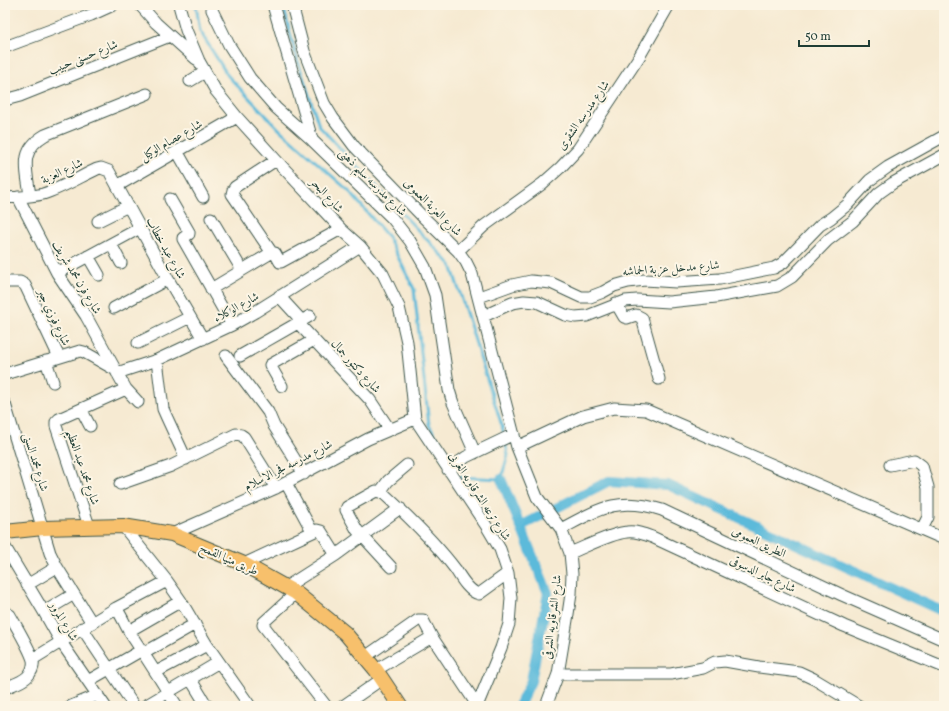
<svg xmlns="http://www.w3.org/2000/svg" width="949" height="711" font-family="Vollkorn,Amiri,serif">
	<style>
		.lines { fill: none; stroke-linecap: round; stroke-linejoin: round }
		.stream { stroke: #5cbada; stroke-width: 3 }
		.canal { stroke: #5cbada; stroke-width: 10 }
		.minor-casing { stroke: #3f574c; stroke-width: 13 }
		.major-casing { stroke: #3f574c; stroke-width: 16 }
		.minor { stroke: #fff; stroke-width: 11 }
		.major { stroke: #f7c06c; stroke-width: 14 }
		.labels { text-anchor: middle; stroke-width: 4; stroke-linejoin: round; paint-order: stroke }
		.street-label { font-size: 12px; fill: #1f3d34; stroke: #fcf5e5 }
	</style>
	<rect width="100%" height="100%" fill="#fcf5e5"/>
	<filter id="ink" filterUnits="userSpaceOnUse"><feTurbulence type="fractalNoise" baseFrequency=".025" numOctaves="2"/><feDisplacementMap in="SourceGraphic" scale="8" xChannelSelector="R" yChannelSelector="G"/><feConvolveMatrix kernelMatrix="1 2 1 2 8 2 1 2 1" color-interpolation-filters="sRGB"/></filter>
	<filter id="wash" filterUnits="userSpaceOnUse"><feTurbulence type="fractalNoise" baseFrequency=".012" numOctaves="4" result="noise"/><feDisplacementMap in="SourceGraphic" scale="16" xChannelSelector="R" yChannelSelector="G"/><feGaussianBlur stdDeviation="0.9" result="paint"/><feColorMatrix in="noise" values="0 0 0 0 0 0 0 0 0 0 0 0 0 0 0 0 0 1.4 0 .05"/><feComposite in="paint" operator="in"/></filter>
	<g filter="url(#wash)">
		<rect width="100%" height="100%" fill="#f6ead2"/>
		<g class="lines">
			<path class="stream" d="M196,5l4,26 28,45 52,54 69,61 39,46 26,52 15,136 20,35
				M283,5l12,47 24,74 132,139 51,161 6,29 -7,24 -42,-2"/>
			<path class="canal" d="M501,479l47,114 -17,88 -12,25
				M521,526l88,-45 59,4 276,127"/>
		</g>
	</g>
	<g filter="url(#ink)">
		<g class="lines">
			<g class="minor-casing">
				<path id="minor" d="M140,5l16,18 40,36
					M179,5l7,25 13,31 17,30 21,26 39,43 65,69 19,17 23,28 16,33 8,35 8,77 72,108 13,22 8,24 3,25 -2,26 -8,24 -24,58
					M212,5v5l17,35 21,33 26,30 36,32 80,78 18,23 15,26 10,28 14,95 4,13 22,50
					M273,5l39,134
					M292,5l12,46 20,52 9,15 21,28 67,69 37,36 8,11 6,12 45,173 20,50 24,32 9,24 2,21 -1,20 -3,20 -10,60 -12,32
					M5,47l86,-32 22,-10
					M190,81l15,-9
					M5,100l15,-4 150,-60
					M177,151l26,46
					M117,186l120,-69
					M30,196c-3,-26 -12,-45 15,-61l102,-41
					M18,197l39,76 29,43 40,73 12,13
					M5,198c13,-1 26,-1 38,-4 19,-6 37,-17 54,-25l4,-1 8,3 59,108 35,60
					M170,199l19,33v2l-6,4v1l49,86
					M211,218l31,52
					M98,221l30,-15
					M111,244l10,19
					M458,251l26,-25 58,-42 19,-17 17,-18 61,-92 30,-52
					M272,253l-40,-59 1,-4 2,-3 41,-27
					M88,256l11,19
					M57,273l83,-45
					M5,282h15l5,3 34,72
					M211,289l60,-36h4l5,9h1l60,-33
					M279,296l23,25
					M479,297l33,-12 19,-4 20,2 30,14h9l13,-5 11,-6 14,-4 17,-2 31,2 44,-3 54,-11 9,-5 37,-38 11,-7 16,-13 23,-25 18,-13 56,-31
					M616,303l8,14 3,1 9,-3 6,3 17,61
					M114,308l54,-29
					M484,316l28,-13 12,-2 13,1 28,13 10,2 12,-1 38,-15 12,-1 32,2 47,-5 61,-11 15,-9 36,-37 25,-19 26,-28 14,-10 51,-28
					M298,323l72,77 20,30
					M138,343l52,-26
					M226,356l42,56 6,14 30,48
					M240,356l70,-40
					M157,360l6,49 4,9 19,41
					M46,361l7,21
					M117,373l40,-13 75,-35 23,-13 105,-66
					M5,374l75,-23 4,1 30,17
					M282,386l-12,-21 44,-25
					M5,404l45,149 7,14 35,56
					M81,409l9,17
					M517,447l66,-31 31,-8 32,2 298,129
					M890,465l24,-5 8,6 6,21v30l-6,12
					M448,470l18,-13 48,-23
					M286,483l26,48
					M120,484l51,-18 65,-32 5,1 3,2 32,51
					M380,492l8,-11 19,-16
					M89,526l-33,-100v-4l3,-3 67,-30
					M123,526l44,55 14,20 26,44 43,61
					M561,529c38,-20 57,-33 101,-19l180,85 102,45
					M172,534l104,-46 92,-49 47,-20
					M5,547l39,65 17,30 44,64
					M570,553c15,-6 42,-20 57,-21 9,-1 17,2 25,5l192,89 100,41
					M244,564l73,-34 4,1 15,24
					M391,567l-34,-37 -11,-20 1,-3 29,-16 7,2c26,24 52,49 73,77 5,8 13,22 23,24l29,-21
					M27,585l30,-18
					M286,587l50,-32 64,-47
					M296,593l-32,29 -1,3 63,81
					M116,608l51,-27
					M5,612l5,3c6,11 20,34 23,45 1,6 -1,12 -6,17 -5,5 -15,8 -22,11
					M44,612l30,-18
					M82,628l52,78
					M129,631l52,-30
					M432,637l45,68
					M144,653l51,-29
					M365,657l53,-37h5l9,17 -56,33
					M33,659l83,-51c6,8 9,17 14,25 16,24 31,48 47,73
					M156,672l51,-27
					M558,674h113l32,-6 12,-6 10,-1 34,6 40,5 15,7 45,27
					M191,680l16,26
					M88,681l54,-31
					M71,706l27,-11
					M145,706l74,-44
					M343,706l39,-27"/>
			</g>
			<g class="major-casing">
				<path id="major" d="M5,532l38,-4 80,-2 49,8 72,30 52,29 49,40 31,37 24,36"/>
			</g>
			<use href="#minor" class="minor"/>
			<use href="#major" class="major"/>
		</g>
	</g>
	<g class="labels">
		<g class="street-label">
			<text transform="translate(83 57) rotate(-22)" y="4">شارع حسنى حبيب</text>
			<text transform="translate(583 115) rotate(-55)" y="4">شارع مدرسه الشقرى</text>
			<text transform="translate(171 140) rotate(-30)" y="4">شارع عصام الوكيل</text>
			<text transform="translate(62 171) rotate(-25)" y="4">شارع العزبة</text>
			<text transform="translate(373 182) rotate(45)" y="4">شارع مدرسه سليم ذهنى</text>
			<text transform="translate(327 195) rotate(47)" y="4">شارع البحر</text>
			<text transform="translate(433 207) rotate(45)" y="4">شارع العزبة العمومى</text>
			<text transform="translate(166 248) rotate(61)" y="4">شارع عبد خطاب</text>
			<text transform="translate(671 268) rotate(-4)" y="4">شارع مدخل عزبة الحماشه</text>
			<text transform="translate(77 277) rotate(59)" y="4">شارع فرن محمد شريف</text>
			<text transform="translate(236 307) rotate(-29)" y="4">شارع الوكلاء</text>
			<text transform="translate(54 317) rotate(65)" y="4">شارع فوزي جبر</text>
			<text transform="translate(356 366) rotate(48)" y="4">شارع دكتور جمال</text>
			<text transform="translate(36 462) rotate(73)" y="4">شارع محمد السنى</text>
			<text transform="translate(288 465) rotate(-27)" y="4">شارع مدرسه فجر الاسلام</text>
			<text transform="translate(83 467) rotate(71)" y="4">شارع محمد عبد العظيم</text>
			<text transform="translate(480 496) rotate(57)" y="4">شارع ترعه الشرقاويه الغربى</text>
			<text transform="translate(759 542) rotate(25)" y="4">الطريق العمومى</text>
			<text transform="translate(229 559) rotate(24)" y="4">طريق منيا القمح</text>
			<text transform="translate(763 574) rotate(25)" y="4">شارع جابر الدسوقى</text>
			<text transform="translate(552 617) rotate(-83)" y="4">شارع الشرقاويه الشرقى</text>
			<text transform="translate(64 621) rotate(59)" y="4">شارع المرور</text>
		</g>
	</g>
	<rect width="949" height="711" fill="none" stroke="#fcf5e5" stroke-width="20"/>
	<path d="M799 40v6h70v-6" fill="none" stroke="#1f3d34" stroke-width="2"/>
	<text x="805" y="40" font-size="12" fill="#1f3d34" stroke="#fcf5e5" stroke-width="3" paint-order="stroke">50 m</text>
</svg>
